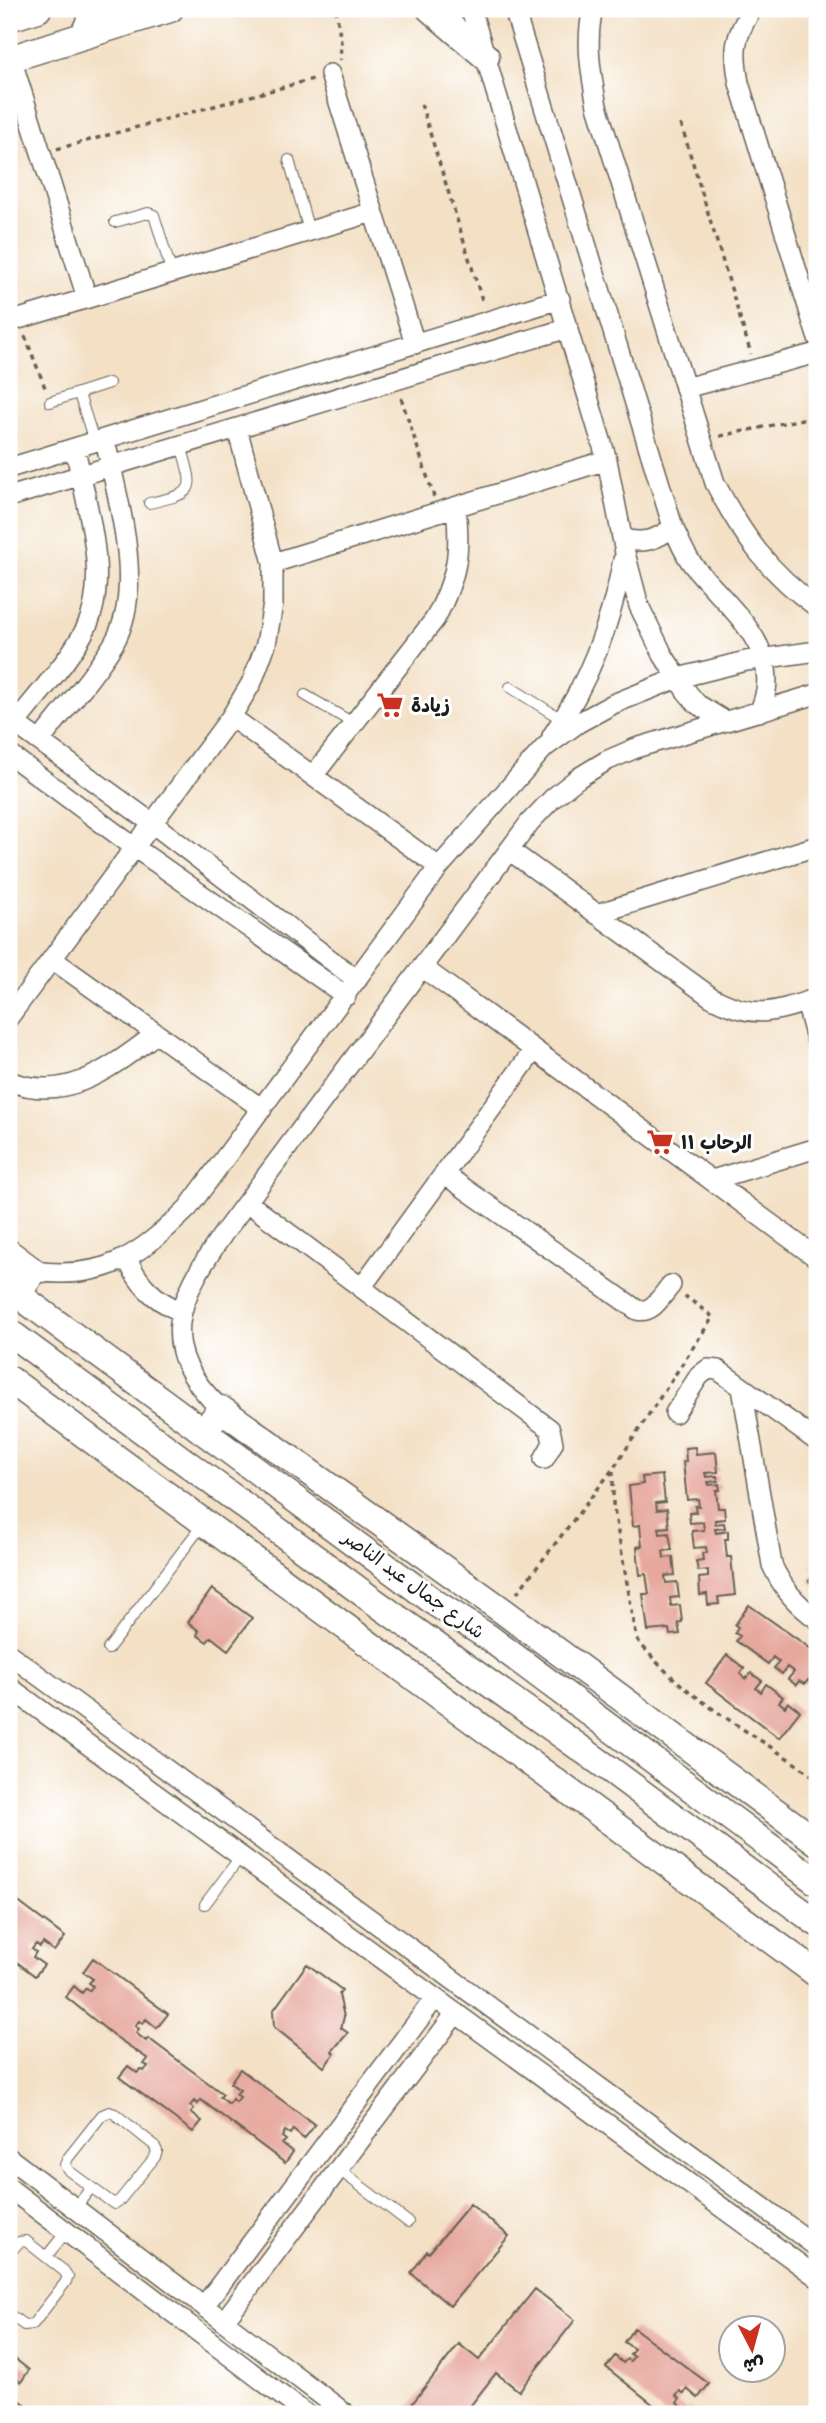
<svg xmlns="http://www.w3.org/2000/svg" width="826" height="2423" font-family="'Balsamiq Sans','Playpen Sans Arabic',sans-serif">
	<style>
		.building { fill: #e6a79d }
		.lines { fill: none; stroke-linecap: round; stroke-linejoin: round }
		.lane-casing { stroke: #676157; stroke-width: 12 }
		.street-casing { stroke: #676157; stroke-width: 22 }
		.secondary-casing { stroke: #676157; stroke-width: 29 }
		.path { stroke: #676157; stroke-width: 3.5; stroke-dasharray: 5 5; stroke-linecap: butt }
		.lane { stroke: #fff; stroke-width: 10 }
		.street { stroke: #fff; stroke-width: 19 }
		.secondary { stroke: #fff; stroke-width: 26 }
		.labels { text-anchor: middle; stroke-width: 6; stroke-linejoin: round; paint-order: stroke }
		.poi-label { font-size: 19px; font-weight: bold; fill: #1c1c1c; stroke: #fff; text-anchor: start }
		.street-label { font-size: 19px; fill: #1c1c1c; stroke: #fff }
	</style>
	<rect width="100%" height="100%" fill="#fff"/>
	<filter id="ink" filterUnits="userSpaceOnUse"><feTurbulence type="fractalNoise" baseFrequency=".0143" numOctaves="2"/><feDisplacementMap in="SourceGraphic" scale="14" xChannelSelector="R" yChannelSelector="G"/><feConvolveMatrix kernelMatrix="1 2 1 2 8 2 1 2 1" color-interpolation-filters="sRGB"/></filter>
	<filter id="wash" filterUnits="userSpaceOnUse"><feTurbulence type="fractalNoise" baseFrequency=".00686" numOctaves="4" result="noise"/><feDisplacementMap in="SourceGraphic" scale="28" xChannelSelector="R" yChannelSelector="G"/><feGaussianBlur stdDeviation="1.57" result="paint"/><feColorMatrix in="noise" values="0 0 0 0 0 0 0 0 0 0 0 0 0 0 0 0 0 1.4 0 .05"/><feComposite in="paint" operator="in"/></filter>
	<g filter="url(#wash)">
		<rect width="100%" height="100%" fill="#f3e0c5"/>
		<g id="blocks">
			<path class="building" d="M695,1447l1,7 20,-2 2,20 -13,1 1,4 11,-1 1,5 -10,1 1,3 10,-1 1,6h-4l2,18h6l1,11 -10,1v4l9,-1 1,5 -10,1 1,4 12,-2v8h-3l2,18h4l4,38 -17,2 1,7 -11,1 -1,-11 -7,1 -1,-17 9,-1v-7l-10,1 -2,-10 7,-1 -1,-7h5l-1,-6 -12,1 -2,-17 12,-1 -1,-8 -13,1 -1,-10 7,-1 -1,-6h4l-1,-7 -11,1 -4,-38 3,-1 -1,-13z
				M662,1475l3,27 -9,1 1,7 10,-1 2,18 -10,1 1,6 9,-1 3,17 -9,1 1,7 9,-1 2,18 -10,1 1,7 11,-1 2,15 -9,1 1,8 9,-1 2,17 -4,1 2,11 -10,1 -1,-6 -21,2 -5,-37h6l-3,-20 -6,1 -3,-28 5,-1 -2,-21 -7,1 -4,-40 14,-2 -1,-7z
				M817,1560v28l-8,-7 8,-10 -5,-4z
				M212,1589l40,29 -24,32 -17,-13 -4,5 -10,-7 2,-4 -11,-9z
				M749,1605l68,48v18l-7,10 -2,-1 -3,4 -6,-3 -3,4 -8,-6 6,-7 -7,-5 -5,7 -8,-6 5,-6 -6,-5 -5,7 -32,-23 4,-5 -5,-3 3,-6 -3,-2z
				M727,1655l17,13 -4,6 6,5 5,-6 11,8 -6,7 5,4 5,-8 17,13 -4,5 6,5 3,-5 12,9 -21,27 -73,-55z
				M9,1895l56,42 -11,14 -11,-8 -3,4 -4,-3 -4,5 4,3 -3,5 11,8 -9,11 -26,-20z
				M93,1958l75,56 -11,14 -11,-9 -3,5 -4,-3 -4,5 4,3 -3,4 10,8 2,-3 75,56 -3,3 9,7 3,-5 4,3 4,-5 -4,-3 4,-4 -10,-7 10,-14 75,56 -11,14 -11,-9 -3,4 -5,-3 -3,6 4,3 -4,4 11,8 -8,11 -84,-63 -3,4 -4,-3 -4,5 4,3 -3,4 11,8 -9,11 -74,-55 9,-11 9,7 4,-4 3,2 4,-5 -4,-2 4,-5 -35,-24 -47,-38 8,-11 8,7 4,-5 3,3 4,-5 -4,-3 4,-4 -10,-7z
				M307,1964l35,26 -3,5 5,22 -3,11 7,5 -16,18 2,3 -10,13 -50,-40 -1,-16z
				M470,2204l39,32 -59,70 -39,-33 16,-22 2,2z
				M535,2289l40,31 -56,71 -23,-18 -32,41h-60l55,-70 20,16z
				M634,2328l75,56 -11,14 -11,-9 -3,5 -4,-3 -4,5 4,3 -3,4 10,8 2,-3 8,6h-32l-59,-47 9,-11 8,7 4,-4 3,2 4,-5 -4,-2 4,-5 -10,-7z
				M9,2354l20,16 -8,12 -10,-7 -2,2z
				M9,2394l8,6 1,-1 18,13 -1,2h-23l-3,-2z"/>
		</g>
	</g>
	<g filter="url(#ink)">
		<use href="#blocks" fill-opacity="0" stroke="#676157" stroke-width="2"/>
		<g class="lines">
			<g class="lane-casing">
				<path id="lane" d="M289,160l20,71
					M115,222l33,-9 6,2 18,58
					M79,394l15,47
					M50,402l59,-19
					M149,503c49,-11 45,-11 32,-58
					M510,687l53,33
					M305,695l48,28
					M108,1649l95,-125
					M205,1904l36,-48
					M109,2112l6,2 39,31 3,6 -2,6 -35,43 -6,4 -45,-33 -4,-6 3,-7 34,-43z
					M338,2169l70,53
					M75,2208l16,-20
					M9,2254l10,-12 7,-1 38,30 4,6 -3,6 -32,41 -9,1 -15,-11
					M46,2257l20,-25
					M506,2414h11"/>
			</g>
			<g class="street-casing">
				<path id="street" d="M471,9l136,451 18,93 14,53 24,49 23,36 11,13 28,17
					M514,9l159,518c6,12 11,27 20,38 34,42 96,86 66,147
					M593,9c-8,32 -2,65 4,97l118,377c27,52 54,90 102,124
					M752,9c-18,29 -19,41 -13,74l78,253
					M11,58l76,240
					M330,74l85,270
					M9,322l364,-110
					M685,388l132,-35
					M9,468l551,-169
					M9,497l559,-169
					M623,539c20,5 34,1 50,-12
					M273,563l334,-103
					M231,717l208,150
					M9,719l143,104 205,157
					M15,724c22,-29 55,-64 71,-96 25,-50 -1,-127 -11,-180
					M552,736c37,-54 59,-112 71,-176
					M40,741c24,-32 53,-63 74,-98 32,-56 3,-144 -9,-204
					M9,754l125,93 212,149
					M313,776l122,-157c22,-42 26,-65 21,-112
					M509,850l202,147c43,23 62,16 106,1
					M596,914l221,-68
					M52,959l210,150
					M422,967l395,291
					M806,1002l11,40
					M9,1017l222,-300 21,-35 14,-38 7,-40v-41l-36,-135
					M9,1081c59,23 102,-14 147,-47
					M444,1174l193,136c16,4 24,-14 34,-25
					M712,1180l105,-32
					M247,1202l303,227 3,14 -9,16
					M127,1258c11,26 27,42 53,53
					M33,1271c71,10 106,-15 155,-63l251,-341 106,-120 33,-24 35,-19 65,-26 68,-17 71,-10
					M361,1288l173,-238
					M742,1388l30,177c11,24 24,39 45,54
					M221,1409c-67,-62 -43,-110 2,-175l307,-412 23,-24 25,-20 28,-17 30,-13 181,-54
					M675,1413l24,-37 9,-7 10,1 99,71
					M9,1654l808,593
					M9,1687l808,590
					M9,2158l337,256
					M9,2188l297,226
					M204,2306l231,-308
					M224,2321l232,-308"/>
			</g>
			<g class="secondary-casing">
				<path id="secondary" d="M430,9l56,48
					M9,18l29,-9
					M83,36l12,-27
					M9,59l161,-50
					M9,1253l24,18 -15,24
					M9,1288l428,316 51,33 329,245
					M9,1332l359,265 240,171 209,155
					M9,1379l808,595
					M204,1431l17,-22 282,202 314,231"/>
			</g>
			<path class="path" d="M336,9l5,34 -1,17
				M421,104l62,199
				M681,124l70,230
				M57,149l256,-70
				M9,287l4,15
				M25,336l21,54
				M401,398l33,99
				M720,436l97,-20
				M613,1471v33l24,135c46,61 120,95 180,140
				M517,1593l96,-124 100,-152 -28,-21"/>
			<use href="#lane" class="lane"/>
			<use href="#street" class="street"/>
			<use href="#secondary" class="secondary"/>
		</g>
	</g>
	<defs>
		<g id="supermarket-bare" transform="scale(2.1)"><path d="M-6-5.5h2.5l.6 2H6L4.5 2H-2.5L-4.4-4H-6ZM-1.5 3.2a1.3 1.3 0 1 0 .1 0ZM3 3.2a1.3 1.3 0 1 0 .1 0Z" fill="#c8321e" stroke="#fff" stroke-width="2.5" paint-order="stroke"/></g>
	</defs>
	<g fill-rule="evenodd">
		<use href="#supermarket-bare" x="390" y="705"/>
		<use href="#supermarket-bare" x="660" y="1142"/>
	</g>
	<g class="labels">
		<g class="poi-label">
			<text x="411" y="712">زيادة</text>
			<text x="681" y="1149">الرحاب ١١</text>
		</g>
		<g class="street-label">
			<text transform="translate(414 1584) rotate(36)" y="7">شارع جمال عبد الناصر</text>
		</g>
	</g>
	<rect width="826" height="2423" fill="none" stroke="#fff" stroke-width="35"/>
	<g transform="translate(752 2349) rotate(174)"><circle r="33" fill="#ffffff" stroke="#a4a4a4" stroke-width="2"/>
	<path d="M0-5L12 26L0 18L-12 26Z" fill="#c8321e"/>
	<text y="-10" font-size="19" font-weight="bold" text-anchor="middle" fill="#1c1c1c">ش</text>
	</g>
</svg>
